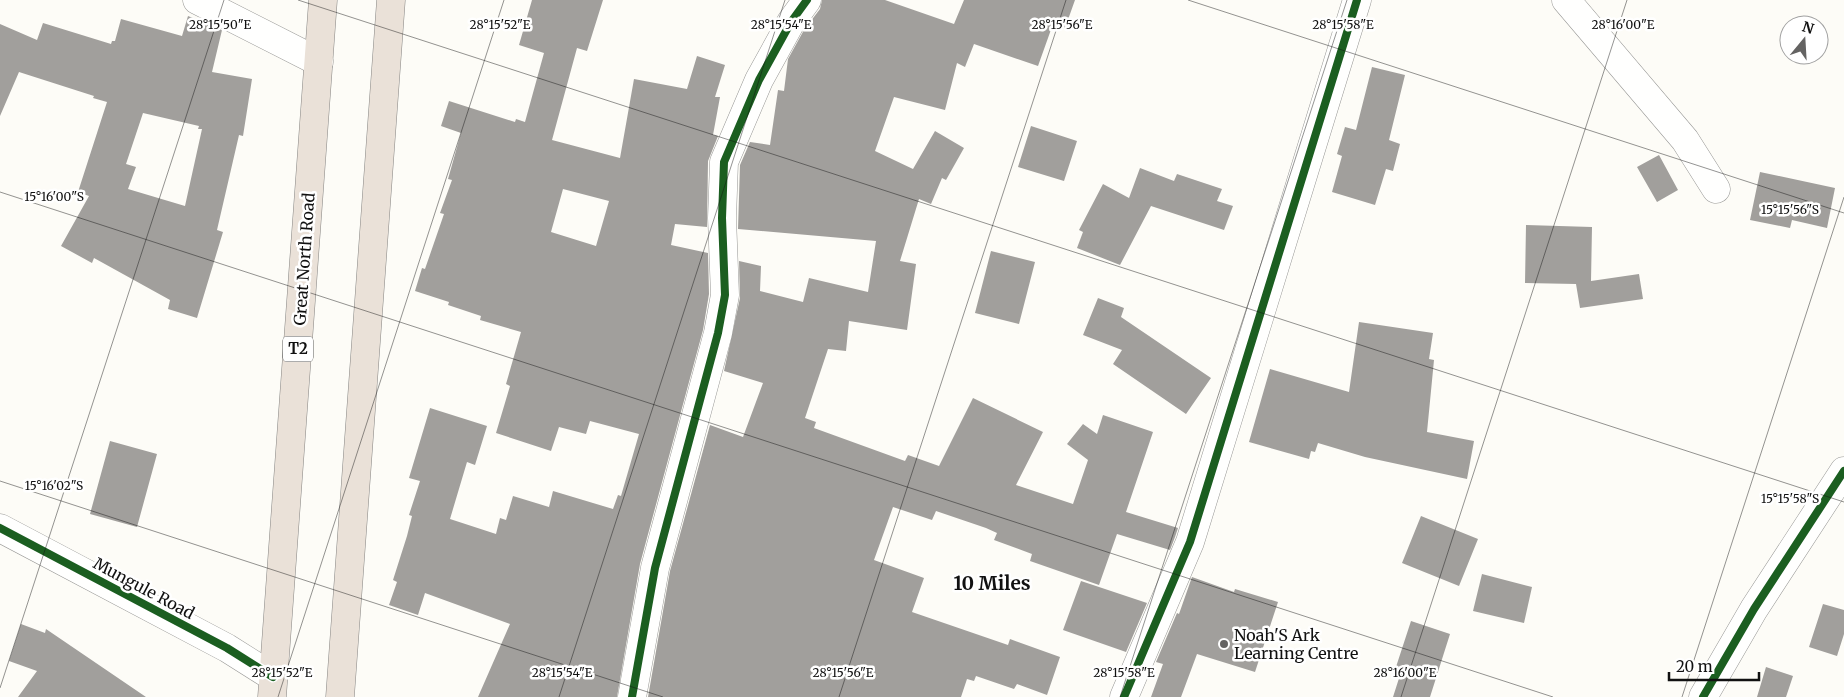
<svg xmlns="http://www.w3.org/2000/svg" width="1844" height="697" font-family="Merriweather,serif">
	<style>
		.building { fill: #a19f9c; fill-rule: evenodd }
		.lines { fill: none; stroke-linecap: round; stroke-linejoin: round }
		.minor-casing { stroke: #979795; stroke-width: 29 }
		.highway-casing { stroke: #858482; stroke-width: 29 }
		.minor { stroke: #fffffe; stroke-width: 28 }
		.highway { stroke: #eae1d8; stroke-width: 28 }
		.cycleway-casing { stroke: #fff; stroke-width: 11 }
		.cycleway { stroke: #1b5e20; stroke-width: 8 }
		.ticks { fill: none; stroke: #111; stroke-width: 1; stroke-opacity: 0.45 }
		.poi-dot { fill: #646362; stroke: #fff; stroke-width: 2 }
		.labels { text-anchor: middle; stroke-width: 5; stroke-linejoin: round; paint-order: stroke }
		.shield { fill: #fff; stroke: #585858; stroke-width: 1 }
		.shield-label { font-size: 15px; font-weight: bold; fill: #111 }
		.street-label { font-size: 16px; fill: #111; stroke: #fff }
		.poi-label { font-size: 16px; fill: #111; stroke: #fff; text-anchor: start }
		.quarter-label { font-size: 19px; font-weight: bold; fill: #111; stroke: #fff }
		.ticks-label { font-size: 12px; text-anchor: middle; fill: #111; stroke: #fff; stroke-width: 5; stroke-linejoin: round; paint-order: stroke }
	</style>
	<rect width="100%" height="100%" fill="#fdfcf7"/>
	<path class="building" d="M532,0h71l-16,51 -10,-3 -25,92 68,18 14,-79 53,10 10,-33 28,9 -10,32h5l-7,38 5,1 -10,25 -1,66 -32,-3 -4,21 37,8 1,41 -6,36 -63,234 -23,133h-139l32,-73 -85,-31 -7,22 -29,-10 8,-23 -4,-2 14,-44 5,-20 -3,-1 11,-34 -11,-3 21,-70 57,18 -12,39 -8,-3 -17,57 46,15 4,-16 6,2 7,-24 36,11 4,-16 60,18 5,-14 3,1 18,-62 -49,-13 -4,13 -27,-7 -8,24 -55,-18 14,-47 -4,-2 15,-52 -41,-12 1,-4 -33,-11 1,-3 -34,-11 7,-23 3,1 19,-55 -4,-1 12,-33 -4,-1 13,-46 -20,-7 8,-25 66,21 1,-3 9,3 19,-69 -25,-8zM563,189l46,12 -13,45 -45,-14z
		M822,0h63l69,24 10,-24h111l-10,28 -12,-4 -15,42 -64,-22 -9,23 -8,-4 -12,47 -51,-13 -19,54 38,18 22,-38 29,17 -18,32 -4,-2 -11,26 -12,-5 -19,62 16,3 -9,66 -58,-9 -3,30 -18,-2 -23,69 11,4 -2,6 91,33 3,-6 31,11 34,-68 70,34 -27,53 57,19 15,-44 -21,-16 16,-20 14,10 6,-19 50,17 -27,80 52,16 -3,9 -5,13 -53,-16 -18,51 -69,-24 2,-7 -38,-14 3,-7 -11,-5 -50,-17 -4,9 -39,-13 -19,53 50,18 -12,34 96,33 2,-6 50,18 -13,38 -30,-11 -3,5 -38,-13 -2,5 -7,-2 -6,18h-313l22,-126 40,-146 33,12 20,-54 -39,-12 16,-73 -1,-37 22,5 -1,25 43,11 6,-24 59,14 8,-51 -138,-12 2,-64 10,-23 20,3 8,-55 6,1 4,-32 16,-29 16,-21z
		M188,16l34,14 -10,42 40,7 -9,57 -4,-1 -22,95 6,2 -26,86 -29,-9 2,-9 -76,-42 -2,5 -31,-17 28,-50 -11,-4 29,-90 -14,-4 1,-2 -75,-24 -19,44v-92l37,16 6,-17 68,21 1,-3h3l6,-22 61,17zM143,113l56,13 -1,3h4l-17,77 -57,-17 8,-22 -10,-3z
		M1372,67l33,8 -16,65 11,4 -7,27 -7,-2 -11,36 -43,-13 10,-36 -5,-2 8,-27 11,3z
		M1031,126l46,15 -13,40 -46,-14z
		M1659,155l19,35 -21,12 -20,-35z
		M1140,168l34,13 3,-7 45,15 -5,12 16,5 -9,24 -73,-24 -31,59 -43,-17 6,-16 -4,-2 24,-46 26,14z
		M1760,172l75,16 -8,40 -35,-8 -2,8 -40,-8z
		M1526,225l66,2 -1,54 48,-7 4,25 -63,9 -4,-24 -51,-1z
		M991,251l44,11 -16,62 -44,-11z
		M1098,298l26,10 -3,9 90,61 -25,36 -73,-50 9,-14 -39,-15z
		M1359,322l74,11 -4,26 5,1 -7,72 47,9 -7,38 -102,-22 -47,-14 -3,9 -4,-1 -2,8 -60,-17 21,-73 79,23z
		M110,441l47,13 -20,73 -47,-13z
		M1421,516l57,23 -19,47 -57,-23z
		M1482,574l50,13 -8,36 -51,-12z
		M1192,577l42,15 1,-3 43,13 -23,70 -58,-18 -16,43h-30l12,-33 -7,-2 21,-49 2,1z
		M1081,581l66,22 -21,49 -63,-22z
		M1823,604l21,6v24l-7,22 -28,-9z
		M1411,621l39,13 -20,63h-37l8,-25 -6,-2z
		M21,624l24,9 1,-4 100,68h-128l19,-26 -28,-10z
		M1766,667l27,9 -7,21h-29z"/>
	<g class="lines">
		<g class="minor-casing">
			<path id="minor" d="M197,0l122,62
				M1566,0l119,140 31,49
				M0,528l227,120 46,29
				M632,697l23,-129 63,-235 7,-38 -3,-77 2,-56 35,-82 32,-58 16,-22
				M1124,697l66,-155 167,-542
				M1703,697l51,-88 90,-138"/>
		</g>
		<g class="highway-casing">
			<path id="highway" d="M272,697l51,-697
				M340,697l51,-697"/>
		</g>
		<use href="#minor" class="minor"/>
		<use href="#highway" class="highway"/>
		<g class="cycleway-casing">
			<path id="cycleway" d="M0,528l227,120 46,29
				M632,697l23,-129 63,-235 7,-38 -3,-77 2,-56 35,-82 32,-58 16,-22
				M1124,697l66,-155 167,-542
				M1703,697l51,-88 90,-138"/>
		</g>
		<use href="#cycleway" class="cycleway"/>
	</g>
	<path class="ticks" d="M298,0l1546,502M1188,0l656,213M0,192l1553,505M0,481l663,216M0,688l224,-688M278,697l226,-697M559,697l226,-697M839,697l227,-697M1120,697l227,-697M1401,697l226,-697M1682,697l162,-500"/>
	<circle class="poi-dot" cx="1224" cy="644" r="5"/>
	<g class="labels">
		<rect class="shield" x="283" y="336.5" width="30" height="25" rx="4"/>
		<g class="shield-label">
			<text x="298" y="354">T2</text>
		</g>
		<g class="street-label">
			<text transform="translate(304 259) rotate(-86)" y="6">Great North Road</text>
			<text transform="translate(144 588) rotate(28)" y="6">Mungule Road</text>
		</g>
		<g class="poi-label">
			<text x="1234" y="641">Noah'S Ark<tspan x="1234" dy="18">Learning Centre</tspan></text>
		</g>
		<g class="quarter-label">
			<text x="992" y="590">10 Miles</text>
		</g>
	</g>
	<g class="ticks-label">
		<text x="220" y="29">28°15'50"E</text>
		<text x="500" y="29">28°15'52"E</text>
		<text x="781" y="29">28°15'54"E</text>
		<text x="1062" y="29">28°15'56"E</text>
		<text x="1343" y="29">28°15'58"E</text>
		<text x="1623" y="29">28°16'00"E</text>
		<text x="54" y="201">15°16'00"S</text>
		<text x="1790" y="214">15°15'56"S</text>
		<text x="54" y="490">15°16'02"S</text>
		<text x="1790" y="503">15°15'58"S</text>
		<text x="282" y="677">28°15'52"E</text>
		<text x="562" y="677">28°15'54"E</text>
		<text x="843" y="677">28°15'56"E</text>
		<text x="1124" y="677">28°15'58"E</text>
		<text x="1405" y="677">28°16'00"E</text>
	</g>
	<g transform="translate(1804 40) rotate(18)"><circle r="24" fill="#ffffff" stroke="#a0a0a0"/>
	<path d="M0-4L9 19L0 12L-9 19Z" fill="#646362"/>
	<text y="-8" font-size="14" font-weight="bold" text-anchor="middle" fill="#111111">N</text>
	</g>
	<path d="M1669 672v8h90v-8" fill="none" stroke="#111111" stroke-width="2.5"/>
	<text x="1676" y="672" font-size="15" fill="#111111" stroke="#ffffff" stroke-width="4" paint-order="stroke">20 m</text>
</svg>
